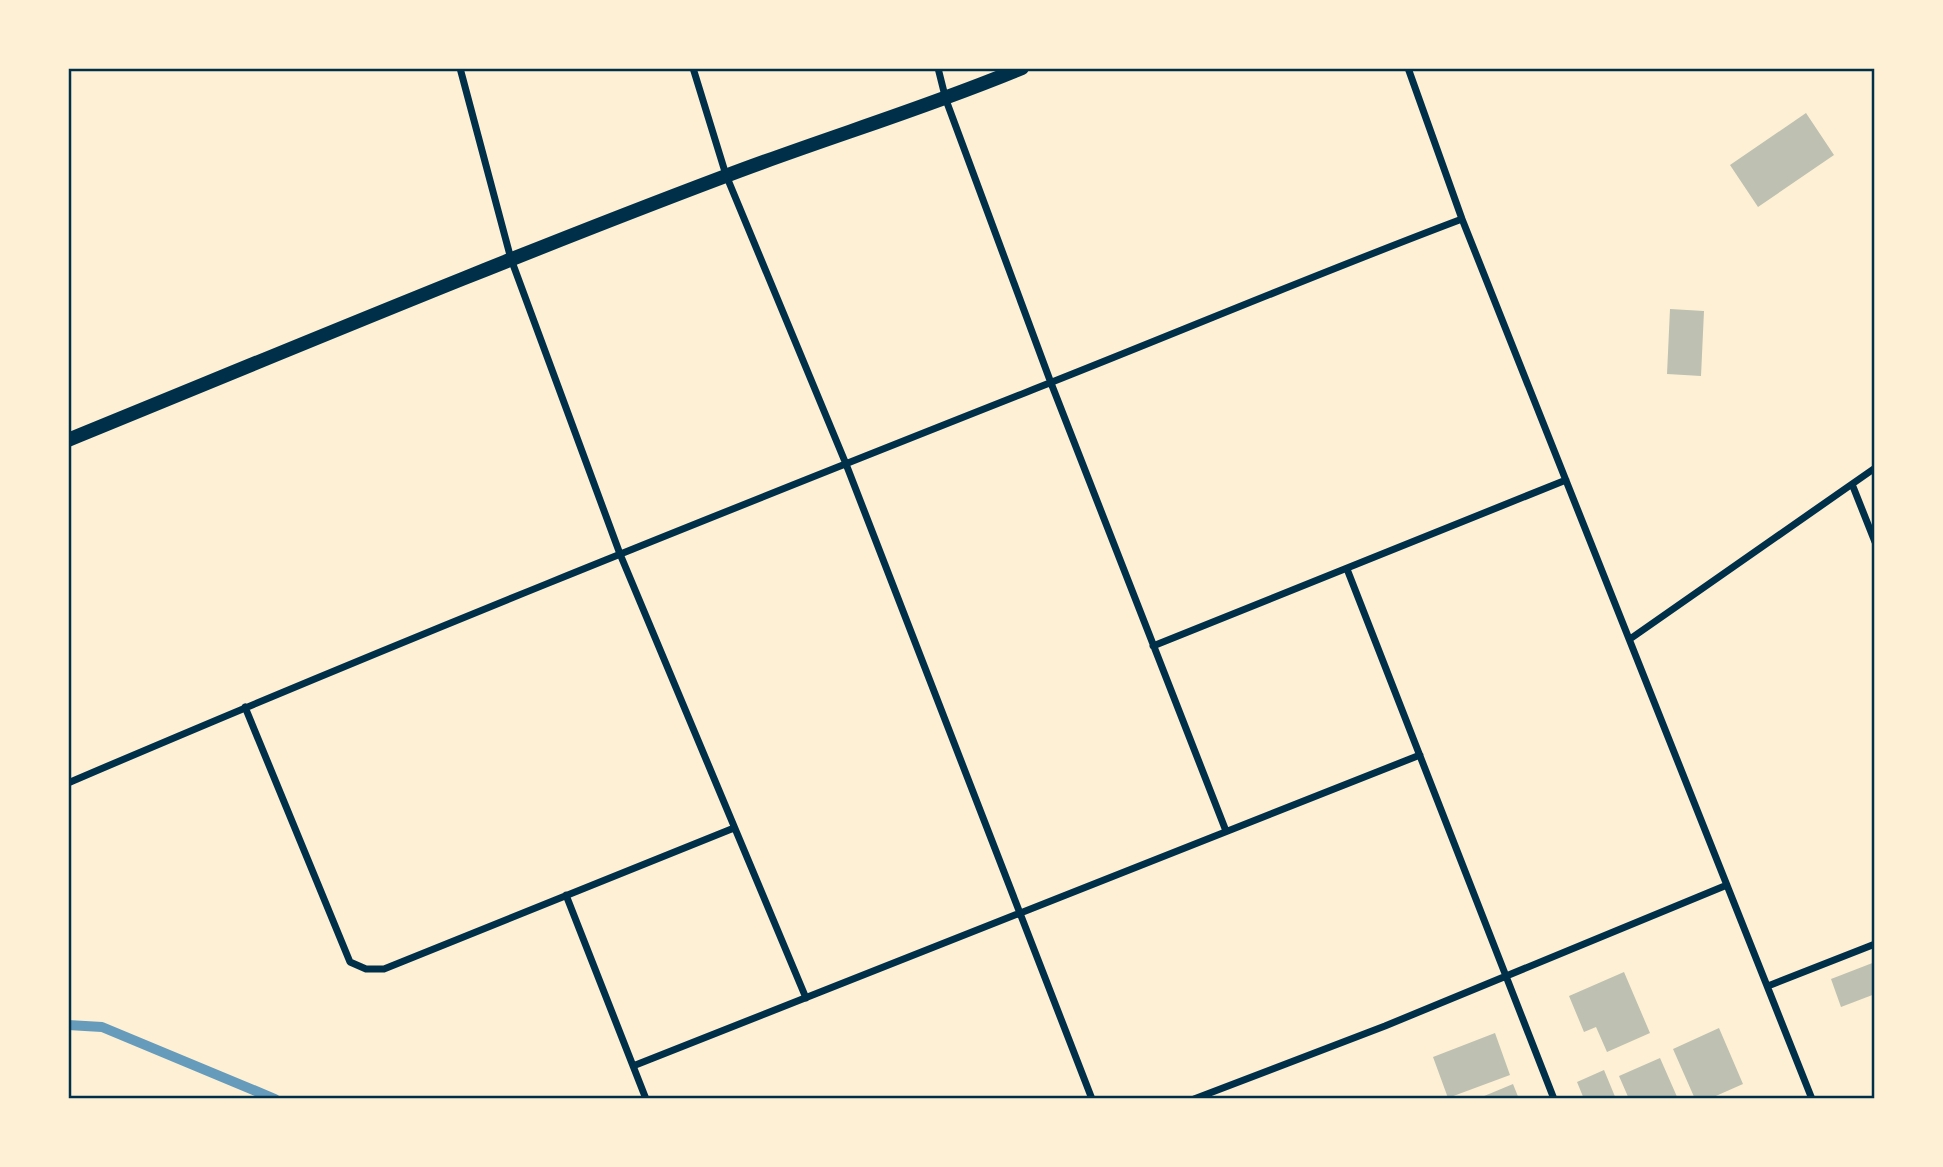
<svg xmlns="http://www.w3.org/2000/svg" width="1943" height="1167" font-family="Karla,sans-serif">
	<style>
		.lines { fill: none; stroke-linecap: round; stroke-linejoin: round }
		.stream { stroke: #669bbc; stroke-width: 10 }
		.building { fill: #bec0b2 }
		.minor { stroke: #003049; stroke-width: 7 }
		.secondary { stroke: #003049; stroke-width: 14 }
		.neatline { fill: none; stroke: #003049; stroke-width: 2.5 }
	</style>
	<rect width="100%" height="100%" fill="#fdf0d5"/>
	<g class="lines">
		<path class="stream" d="M68,1025l34,2 173,72"/>
	</g>
	<path class="building" d="M1806,113l28,42 -76,52 -28,-42z
		M1670,309l34,2 -3,65 -34,-2z
		M1875,962v32l-34,13 -10,-28z
		M1624,972l26,61 -43,19 -11,-25 -12,5 -15,-36z
		M1719,1028l24,56 -34,15h-14l-22,-50z
		M1495,1033l15,42 -62,23 -15,-41z
		M1660,1058l18,41h-49l-10,-23z
		M1604,1070l12,29h-32l-7,-17z
		M1513,1084l6,15h-42z"/>
	<g class="lines">
		<path class="minor" d="M460,68l51,191 109,295 186,444
			M693,68l33,107 120,289 246,635
			M938,68l8,32 105,283 175,448
			M1408,68l54,151 350,880
			M1852,484l23,58
			M1347,569l207,530
			M1630,639l245,-171
			M1153,646l413,-166
			M245,707l105,255 16,7h18l350,-141
			M68,783c317,-136 638,-264 959,-391 145,-57 289,-118 435,-173
			M566,895l80,204
			M1768,986l107,-42
			M633,1066l787,-311
			M1194,1099l191,-73 342,-141"/>
		<path class="secondary" d="M68,440c218,-89 435,-180 655,-263 99,-38 201,-68 299,-109"/>
	</g>
	<rect width="1943" height="1167" fill="none" stroke="#fdf0d5" stroke-width="140"/>
	<rect x="70" y="70" width="1803" height="1027" class="neatline"/>
</svg>
